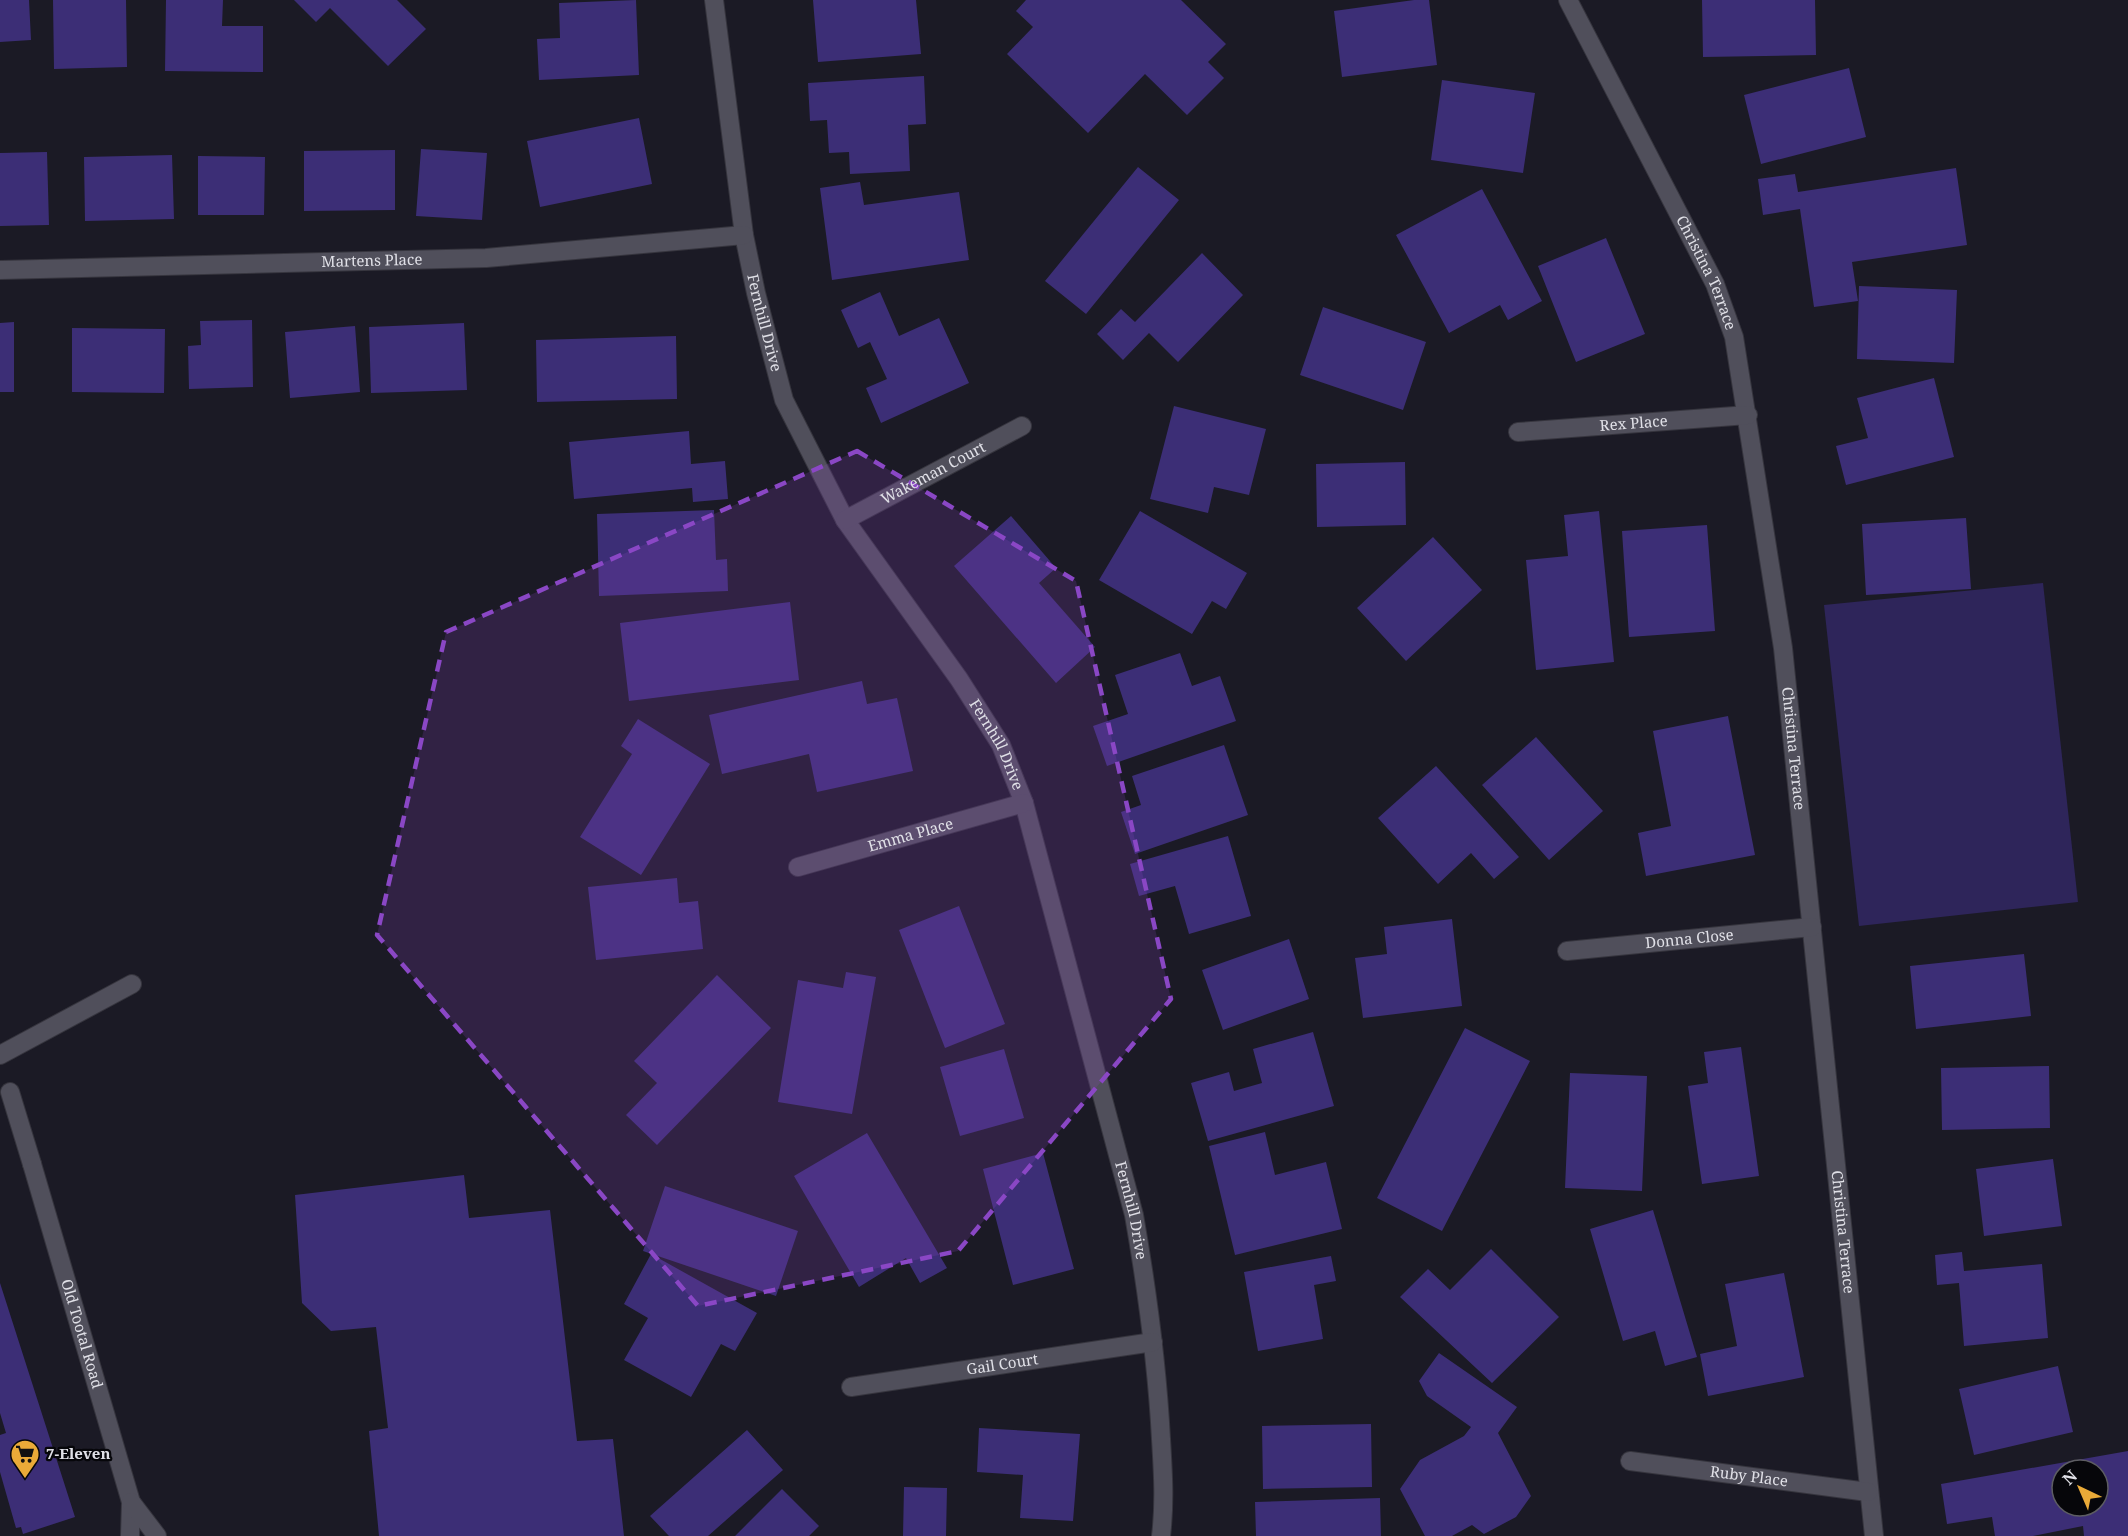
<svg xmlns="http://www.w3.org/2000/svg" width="2128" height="1536" font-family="'Noto Serif',serif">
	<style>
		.green { fill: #2e255a }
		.building { fill: #3c2e76; fill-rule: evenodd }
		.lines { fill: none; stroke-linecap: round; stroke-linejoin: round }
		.service-casing { stroke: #36353e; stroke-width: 20 }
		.minor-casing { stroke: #36353e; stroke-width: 20 }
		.service { stroke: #504f5b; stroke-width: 18 }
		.minor { stroke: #504f5b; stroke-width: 18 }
		.marked { fill: #8a47c5; fill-opacity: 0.2; stroke: #8a47c5; stroke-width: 4.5; stroke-dasharray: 12 8; stroke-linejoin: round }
		.labels { text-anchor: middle; stroke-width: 4.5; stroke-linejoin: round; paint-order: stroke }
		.street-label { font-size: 15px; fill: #e0e0e7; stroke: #06060a }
		.poi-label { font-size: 15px; font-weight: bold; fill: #e0e0e7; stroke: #06060a; text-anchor: start }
	</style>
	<rect width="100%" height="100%" fill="#1b1a25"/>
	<path class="green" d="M2043,583l35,319 -219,24 -35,-321z"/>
	<path class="building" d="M0,0h29l2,40 -31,2z
		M53,0h73l1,67 -73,2z
		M166,0h57l-1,26h41v46l-98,-1z
		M294,0h103l29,29 -38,37 -58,-58 -14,14z
		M636,0l3,75 -100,5 -2,-41 23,-1 -1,-35z
		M813,0h103l5,54 -103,8z
		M1026,0h155l45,44 -18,18 16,16 -37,37 -42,-41 -57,59 -81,-79 26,-27 -17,-16z
		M1414,0h15l8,65 -95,12 -8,-66z
		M1702,0h113l1,55 -113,2z
		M1849,68l17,69 -105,27 -17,-69z
		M924,76l2,48 -18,1 2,46 -60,3 -1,-22 -20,1 -2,-33 -17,1 -2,-38z
		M1442,80l93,13 -12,80 -92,-13z
		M639,118l13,66 -112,23 -13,-66z
		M421,149l66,4 -5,67 -66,-4z
		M395,150v60l-91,1v-60z
		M47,152l2,73 -49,1v-73z
		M172,155l2,64 -89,2 -1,-64z
		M198,156l67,1 -1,58h-66z
		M1138,167l41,33 -93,114 -41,-33z
		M1956,168l11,77 -115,17 6,39 -44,6 -14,-98 -37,6 -5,-36 37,-5 3,18z
		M860,182l4,23 95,-13 10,68 -137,20 -12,-92z
		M1482,189l60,112 -34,19 -8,-15 -51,28 -53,-98z
		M1606,238l39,96 -69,28 -38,-96z
		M1202,253l41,42 -65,67 -29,-29 -26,27 -26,-26 24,-25 14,13z
		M1859,286l98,4 -3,73 -97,-4z
		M880,292l19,44 40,-18 30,65 -88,40 -15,-35 21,-9 -17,-37 -12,6 -17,-38z
		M1323,307l103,35 -23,68 -103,-35z
		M252,320l1,67 -64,2 -1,-43 13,-1 -1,-24z
		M14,322v70h-14v-69z
		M464,323l3,67 -96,3 -2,-66z
		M355,326l5,66 -70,6 -5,-66z
		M72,328l93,1 -1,64 -92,-1z
		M676,336l1,63 -140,3 -1,-62z
		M1934,378l20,79 -108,28 -10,-39 32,-8 -11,-40z
		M1174,406l92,23 -17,66 -35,-8 -6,26 -58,-14z
		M689,431l2,33 34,-3 3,38 -35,3 -1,-14 -118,11 -5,-57z
		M1405,462l1,63 -89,2 -1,-63z
		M714,510l2,50 11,-1 1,32 -129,5 -2,-82z
		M1140,511l107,62 -21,36 -14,-8 -20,33 -93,-54z
		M1599,511l15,151 -78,8 -10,-110 42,-4 -4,-41z
		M1011,516l45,52 -17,15 56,64 -39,36 -102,-117z
		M1966,518l5,71 -105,6 -4,-71z
		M1707,525l8,106 -86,6 -7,-106z
		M1433,537l49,53 -76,71 -49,-53z
		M790,602l9,78 -170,21 -9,-78z
		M1180,653l12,33 28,-10 16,45 -129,45 -14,-40 35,-12 -13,-39z
		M862,681l5,23 30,-6 16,73 -96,21 -8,-38 -87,20 -13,-59z
		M1728,716l27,139 -109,21 -8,-43 33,-7 -18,-95z
		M638,719l72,45 -69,111 -61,-38 52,-83 -11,-8z
		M1536,737l67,74 -54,49 -67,-75z
		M1224,745l24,70 -113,39 -14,-42 20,-7 -9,-29z
		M1436,766l83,91 -25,22 -23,-26 -33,31 -60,-66z
		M1228,836l23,80 -62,18 -14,-48 -36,10 -9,-32z
		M677,878l2,25 19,-2 5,48 -107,11 -8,-73z
		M959,906l46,118 -60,24 -46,-118z
		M1452,919l10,87 -99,12 -8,-60 32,-4 -3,-27z
		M1289,939l20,60 -86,31 -21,-60z
		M2024,954l7,62 -115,13 -6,-63z
		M846,972l30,5 -24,137 -74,-12 20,-122 45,8z
		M717,975l54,53 -114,117 -31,-30 31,-32 -23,-22z
		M1465,1028l65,33 -88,170 -65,-33z
		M1313,1032l21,74 -126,35 -17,-58 38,-11 5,19 28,-8 -9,-34z
		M1741,1047l18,129 -57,8 -14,-98 20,-3 -4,-31z
		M1004,1049l20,69 -64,18 -20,-69z
		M2049,1066l1,62 -108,2 -1,-62z
		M1570,1073l77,3 -5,115 -77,-3z
		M1265,1132l10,43 51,-13 16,67 -107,26 -26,-109z
		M867,1133l80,135 -27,15 -14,-25 -47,29 -65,-111z
		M1043,1153l31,116 -61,16 -30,-116z
		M2053,1159l9,67 -78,10 -8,-67z
		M464,1175l5,43 81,-8 27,231 36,-2 11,97h-245l-10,-105 19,-3 -12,-101 -45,4 -29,-28 -7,-108z
		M665,1186l133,45 -22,65 -133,-45z
		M1653,1210l44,147 -32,9 -10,-35 -32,10 -33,-112z
		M1491,1249l68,68 -67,66 -92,-86 28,-28 22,21z
		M1962,1252l2,19 78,-7 6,74 -84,8 -5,-63 -22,2 -2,-30z
		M651,1254l106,59 -22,38 -14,-7 -30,53 -67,-37 24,-42 -24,-14z
		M1331,1256l5,25 -22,4 9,54 -65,12 -14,-79z
		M1784,1273l20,104 -96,19 -8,-42 37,-8 -12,-62z
		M0,1283l75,234 -52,17 -2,-7 -5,1 -16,-56v-37l6,-2 -6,-20z
		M1439,1353l78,54 -19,26 33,63 -15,21 -32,17 -12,-9 -20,11h-27l-25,-47 20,-29 44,-24 7,-9 -44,-31 -8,-15z
		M2058,1366l15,66 -99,23 -15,-66z
		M1371,1424l1,63 -109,2 -1,-63z
		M979,1428l101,6 -7,87 -53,-3 3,-43 -46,-3z
		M747,1430l36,40 -75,66h-39l-19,-20z
		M2128,1451v85h-44l-1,-10 -50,10h-38l-3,-19 -45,7 -6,-40zM2062,1470h36v36h-36z
		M904,1487l43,1 -1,48h-43z
		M782,1489l37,37 -10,10h-74z
		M1380,1498l1,38h-125l-1,-34z"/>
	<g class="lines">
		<g class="service-casing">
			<path id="service" d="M0,1055l132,-71
				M10,1092l22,72"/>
		</g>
		<g class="minor-casing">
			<g id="minor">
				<path id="s1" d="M714,0l30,235 12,58 28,107 61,120 114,159 42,66 23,58 110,412c13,74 23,149 27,224 2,33 4,64 0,97"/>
				<path id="s2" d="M1568,0l147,284 19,53 49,311 91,888"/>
				<path id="s3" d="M0,270l486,-12 258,-23"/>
				<path id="s4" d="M1518,432l230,-17"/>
				<path id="s5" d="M845,520l177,-94"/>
				<path id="s6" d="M798,867l226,-64"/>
				<path id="s7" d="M1567,951l245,-24"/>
				<path id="s8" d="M32,1164l99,338 -1,34"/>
				<path id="s9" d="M851,1387l302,-45"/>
				<path id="s10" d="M1630,1461l238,31"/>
				<path d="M131,1502l26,34"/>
			</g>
		</g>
		<use href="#service" class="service"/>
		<use href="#minor" class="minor"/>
	</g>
	<path class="marked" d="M857,451l219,130 95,418 -213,252 -260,55 -321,-371 69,-303z"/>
	<defs>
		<g id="supermarket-pin" transform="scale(1.5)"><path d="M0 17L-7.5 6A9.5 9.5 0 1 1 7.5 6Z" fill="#eaaa38" stroke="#06060a"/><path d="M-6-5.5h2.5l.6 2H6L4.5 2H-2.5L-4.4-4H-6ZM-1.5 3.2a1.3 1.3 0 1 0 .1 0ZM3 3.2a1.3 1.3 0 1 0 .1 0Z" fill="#111"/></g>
	</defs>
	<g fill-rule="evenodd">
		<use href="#supermarket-pin" x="25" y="1454"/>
	</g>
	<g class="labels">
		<g class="street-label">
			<text dy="5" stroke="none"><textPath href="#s3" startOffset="372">Martens Place</textPath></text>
			<text dy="5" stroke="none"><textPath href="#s2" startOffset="306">Christina Terrace</textPath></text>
			<text dy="5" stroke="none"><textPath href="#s1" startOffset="327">Fernhill Drive</textPath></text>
			<text dy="5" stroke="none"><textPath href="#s4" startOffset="116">Rex Place</textPath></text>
			<text dy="5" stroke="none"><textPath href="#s5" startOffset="100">Wakeman Court</textPath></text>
			<text dy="5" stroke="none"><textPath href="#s1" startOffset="813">Fernhill Drive</textPath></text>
			<text dy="5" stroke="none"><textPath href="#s2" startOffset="792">Christina Terrace</textPath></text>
			<text dy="5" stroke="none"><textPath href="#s6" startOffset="117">Emma Place</textPath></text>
			<text dy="5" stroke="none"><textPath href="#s7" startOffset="123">Donna Close</textPath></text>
			<text dy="5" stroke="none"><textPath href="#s1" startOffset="1299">Fernhill Drive</textPath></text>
			<text dy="5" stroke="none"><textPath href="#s2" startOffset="1278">Christina Terrace</textPath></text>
			<text dy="5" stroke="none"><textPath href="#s8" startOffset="177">Old Tootal Road</textPath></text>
			<text dy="5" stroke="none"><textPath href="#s9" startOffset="153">Gail Court</textPath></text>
			<text dy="5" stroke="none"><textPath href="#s10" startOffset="120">Ruby Place</textPath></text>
		</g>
		<g class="poi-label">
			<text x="46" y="1459">7-Eleven</text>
		</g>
	</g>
	<g transform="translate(2080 1488) rotate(316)"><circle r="28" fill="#06060a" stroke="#5d5d62" stroke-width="1.5"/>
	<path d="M0-4.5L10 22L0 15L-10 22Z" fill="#eaaa38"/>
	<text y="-9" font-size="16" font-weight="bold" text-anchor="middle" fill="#e0e0e7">N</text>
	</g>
</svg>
